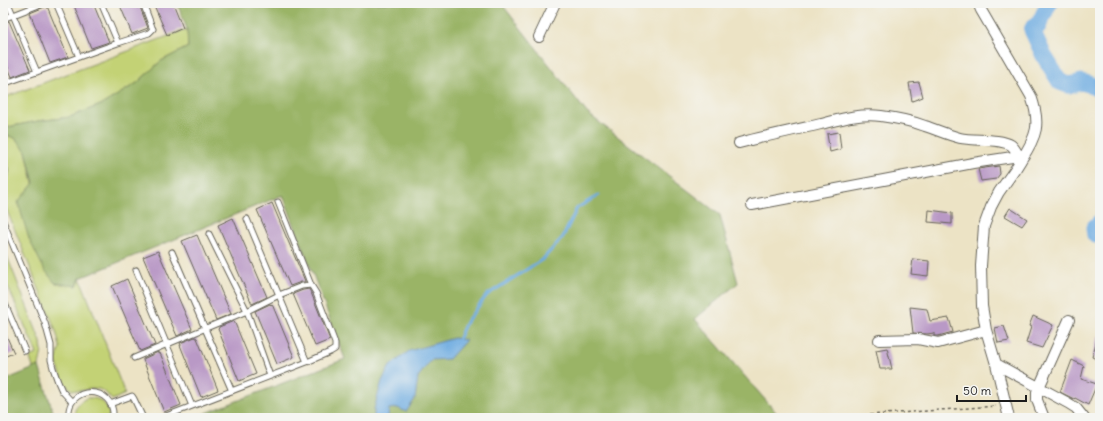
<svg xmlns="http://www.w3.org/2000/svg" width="1103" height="421" font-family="Delius,sans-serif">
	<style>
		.green { fill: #c3d274; stroke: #707748 }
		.forest { fill: #9ab466; stroke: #5b6841 }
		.water { fill: #6eace1; stroke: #45647e }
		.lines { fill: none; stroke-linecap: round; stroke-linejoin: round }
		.stream { stroke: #6eace1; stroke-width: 3 }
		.river { stroke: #6eace1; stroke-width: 17 }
		.building { fill: #b999c6 }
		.lane-casing { stroke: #656257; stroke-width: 7 }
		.street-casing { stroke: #656257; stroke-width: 12 }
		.path { stroke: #656257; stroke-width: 1.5; stroke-dasharray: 3 3; stroke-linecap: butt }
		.lane { stroke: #fff; stroke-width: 5 }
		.street { stroke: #fff; stroke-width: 10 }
	</style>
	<rect width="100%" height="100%" fill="#f6f6f2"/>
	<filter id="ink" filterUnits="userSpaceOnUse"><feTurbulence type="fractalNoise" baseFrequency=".025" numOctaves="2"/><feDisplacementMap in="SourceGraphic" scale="8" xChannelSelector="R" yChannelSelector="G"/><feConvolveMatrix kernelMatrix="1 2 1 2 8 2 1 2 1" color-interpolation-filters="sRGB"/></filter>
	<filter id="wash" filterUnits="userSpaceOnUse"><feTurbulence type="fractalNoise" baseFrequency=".012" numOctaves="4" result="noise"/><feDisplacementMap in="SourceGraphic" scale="16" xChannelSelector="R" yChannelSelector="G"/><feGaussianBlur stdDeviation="0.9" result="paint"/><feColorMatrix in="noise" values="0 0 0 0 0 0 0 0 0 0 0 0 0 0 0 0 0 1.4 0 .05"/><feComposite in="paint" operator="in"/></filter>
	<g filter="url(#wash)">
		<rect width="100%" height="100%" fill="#ece3c5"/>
		<path class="green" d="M187,29l1,18 -27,14 -24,22 -34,21 -33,13 -32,4 -35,7v-30z
			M3,134l12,4 11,13 29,132 9,1 16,-6 45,116 -13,6 -7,-8 -6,-3h-9l-11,2 -7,-1 -5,-4 -4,-5 -7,-20 4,-14 -4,-16 -53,-130v-13l6,-13v-7l-2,-7 -4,-8z
			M3,246l38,96 1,9 -3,15 -6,2 -3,-10 1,-2 6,-2 -34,-79z
			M87,398c14,-1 22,6 22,20h-35c0,-10 4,-16 13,-20z"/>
		<path class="forest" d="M177,3h324l86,110 133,102 18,68 -43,36 86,99h-588l152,-59 -62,-164 -203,83 -3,8 -22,-3 -11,-14 -15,-30 -11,-37 16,-19 -8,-32 -11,-13 -12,-4v-6l35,-7 32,-4 33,-13 34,-21 24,-22 27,-14 -1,-18z
			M39,366l5,17 11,35h-52v-37z"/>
		<path class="water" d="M454,338l12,2 -17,19 -18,1 -13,17 -3,22 -9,13 -8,-4 -9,1 -1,9h-14v-9l8,-28 8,-15 19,-15z"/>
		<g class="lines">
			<path class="stream" d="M457,342l9,-20 21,-27 56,-36 20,-22 14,-29 22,-13"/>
			<path class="river" d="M1049,3l-11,23h-4l-2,4 12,26 16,26 8,3 7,-1 6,-2 8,2 11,6
				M1095,235l-1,-7 6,-6"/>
		</g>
		<g id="blocks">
			<path class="building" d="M73,3h20l16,39 -18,6z
				M119,3h16l2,5 3,-1 8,21 -16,6z
				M153,3h20l10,25 -16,7z
				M47,6l21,51 -18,6 -20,-50z
				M9,21l21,49 -18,7 -9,-22v-32z
				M919,82l4,15 -11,4 -3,-18z
				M839,132l2,17 -11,3 -3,-18z
				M999,166l1,8 -4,5 -15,2 -3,-12z
				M272,203l33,78v1h-4l-11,4 -33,-76z
				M1010,208l17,11 -5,7 -17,-10z
				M929,210l23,3v11l-24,-2z
				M233,218l34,79 -15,7 -34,-79z
				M197,235l34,79 -15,6 -34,-79z
				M158,251l34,78 -15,7 -34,-79z
				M913,259l16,2 -1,15 -17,-2z
				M127,279l28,66 -15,6 -28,-65z
				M309,289l3,6 18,45 -15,6 -22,-52 10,-4z
				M270,304l1,1 1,-1 22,53 -17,7 -22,-53z
				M910,307l17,2 3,12 19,-3 4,14 -15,4h-4v-3l-7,1 -14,-1z
				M1033,316l20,9 -11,23 -16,-5 5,-16 -2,-1z
				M234,321l22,53 -17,7 -21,-52 1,-1v-1z
				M1004,326l5,15 -11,2 -3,-15z
				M3,328l11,25 -11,4z
				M1098,336h2v25l-8,-4z
				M195,337l2,1 21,52 -17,7 -21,-52h1l-1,-2z
				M887,348l5,21h-12l-4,-19z
				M158,352v2l2,-1 21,52 -17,7 -21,-52v-1z
				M1072,360l12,6 -3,13 16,5 -9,21 -13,-7 -1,1 -14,-7z"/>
		</g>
	</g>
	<g filter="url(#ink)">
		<use href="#blocks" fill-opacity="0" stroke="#656257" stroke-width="1"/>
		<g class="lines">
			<g class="lane-casing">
				<path id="lane" d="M8,3l29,69
					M56,3l23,54
					M101,3l17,40
					M3,19l41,-16
					M3,84l115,-41 31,-10 4,-4 -1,-2 -9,-24
					M3,160l2,12 -2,8
					M247,219l60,143
					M3,221l42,102 6,22v15l2,8 5,14 4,9 10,11
					M209,234l38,77 23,65
					M172,252l60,139
					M136,270l56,136
					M3,299l22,52
					M134,358l113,-47 32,-16 23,-9 9,-1
					M110,404l22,-8 2,3 9,19
					M69,418c-4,-34 47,-34 44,0
					M161,418l146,-56 23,-10 5,-3v-6l-19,-50 -5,-8 -33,-83"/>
			</g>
			<g class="street-casing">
				<path id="street" d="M978,3l3,7 50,86c10,28 6,40 -10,64
					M539,37l16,-34
					M739,143c27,-7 55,-13 82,-19 20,-5 40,-11 60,-8 15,2 31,5 44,10 12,4 23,9 35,12 13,3 40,0 51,7 4,3 7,10 10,15l-5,8 -17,24 -8,15 -7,19 -3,40 1,40 4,24 10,34 13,54
					M752,205l221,-42 46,-7
					M879,340l39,-1 20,4 48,-13
					M996,364l72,39 8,5 8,10
					M1044,418l-7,-18v-8l32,-72"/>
			</g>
			<path class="path" d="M870,415l126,-9"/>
			<use href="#lane" class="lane"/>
			<use href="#street" class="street"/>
		</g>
	</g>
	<rect width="1103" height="421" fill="none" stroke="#f6f6f2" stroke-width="16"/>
	<path d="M957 395v6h69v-6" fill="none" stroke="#1c1c1c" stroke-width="2"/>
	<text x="963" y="395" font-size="12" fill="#1c1c1c" stroke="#f6f6f2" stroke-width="3" paint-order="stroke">50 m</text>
</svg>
